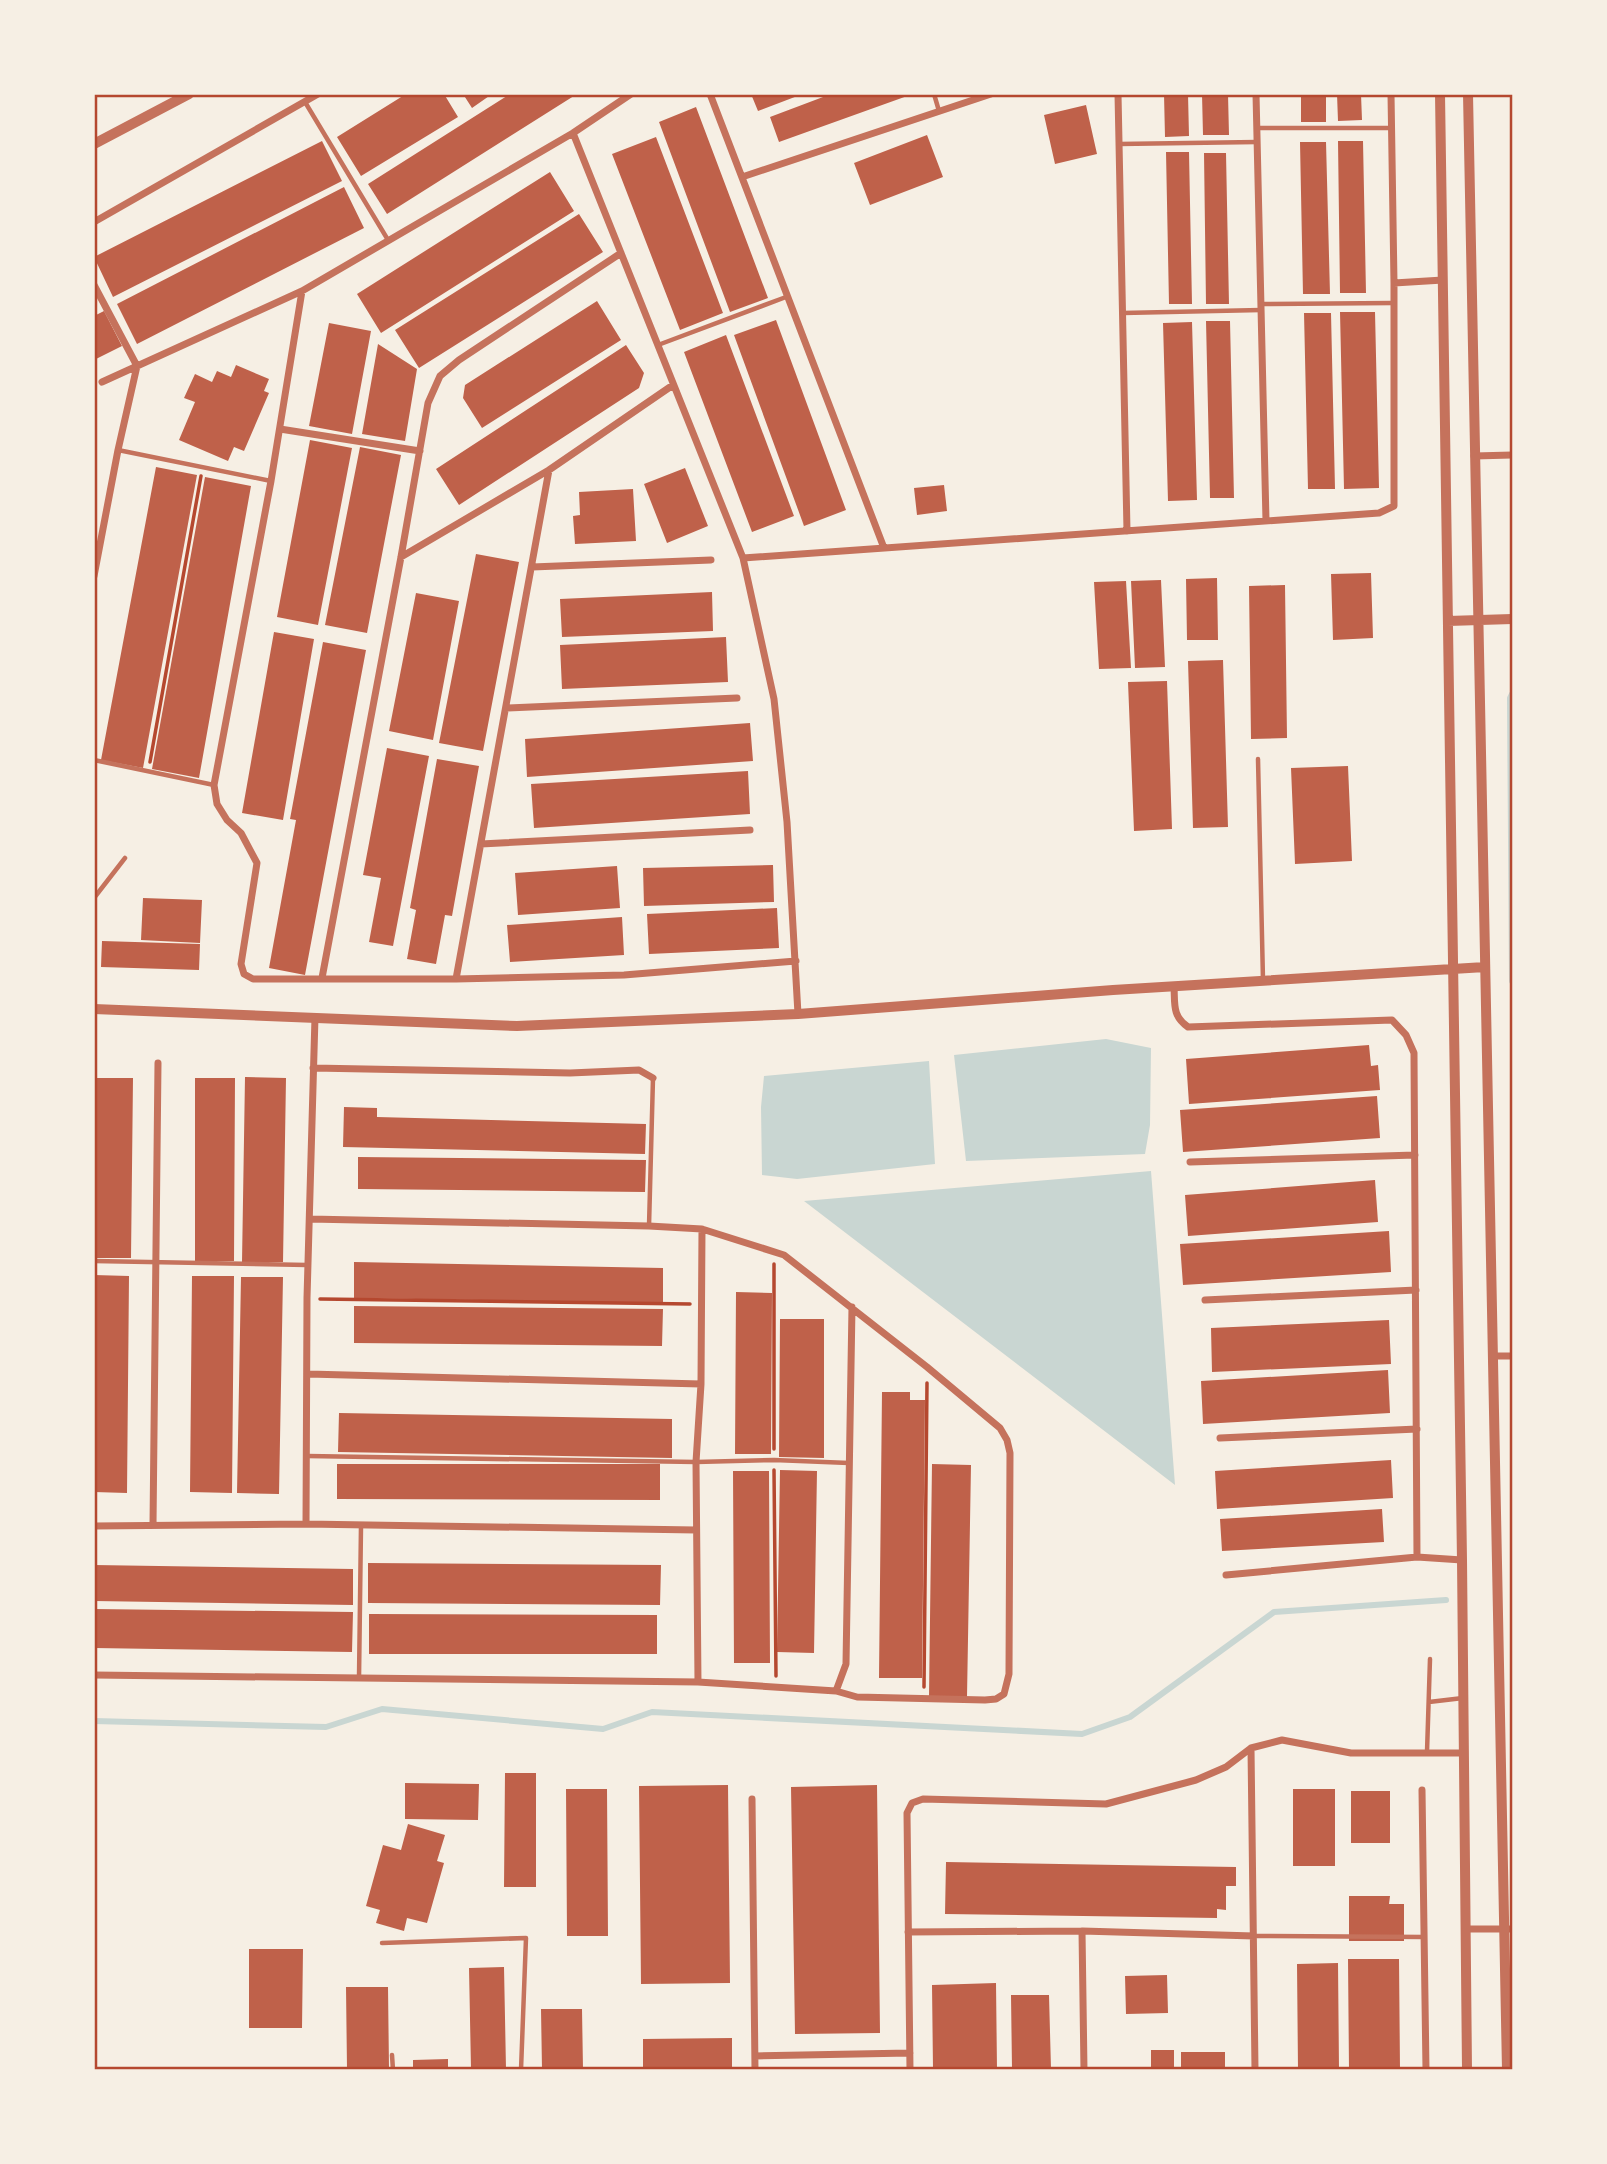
<svg xmlns="http://www.w3.org/2000/svg" width="1607" height="2164" font-family="'Varela Round',sans-serif">
	<style>
		.water { fill: #c9d6d2 }
		.lines { fill: none; stroke-linecap: round; stroke-linejoin: round }
		.stream { stroke: #c9d6d2; stroke-width: 6 }
		.building { fill: #bf614a }
		.path { stroke: #b5482f; stroke-width: 3.5 }
		.service { stroke: #c5725c; stroke-width: 4.5 }
		.minor { stroke: #c5725c; stroke-width: 7 }
		.tertiary { stroke: #c5725c; stroke-width: 10 }
		.neatline { fill: none; stroke: #b5482f; stroke-width: 2.5 }
	</style>
	<rect width="100%" height="100%" fill="#f6efe4"/>
	<path class="water" d="M1106,1039l45,9 -1,77 -5,29 -179,7 -12,-106z
		M929,1061l6,103 -138,15 -35,-4 -1,-68 3,-31z
		M1151,1171l24,314 -371,-284z"/>
	<g class="lines">
		<path class="stream" d="M1512,694l-2,4 2,283
			M94,1721l232,6 56,-18 221,20 49,-17 430,22 48,-17 144,-105 172,-12"/>
	</g>
	<path class="building" d="M406,94h38l14,23 -97,59 -24,-39z
		M463,94h29l-20,14z
		M510,94h67l-190,120 -19,-30z
		M751,94h49v1l-42,16z
		M831,94h79v1l-131,47 -9,-25z
		M1164,94h24l1,42 -24,1z
		M1202,94h26l1,41h-26z
		M1301,94h25v28h-25z
		M1337,94h24l1,26 -24,1z
		M1086,105l11,49 -42,10 -11,-49z
		M696,107l72,191 -38,14 -71,-190z
		M927,135l16,42 -73,28 -16,-42z
		M656,137l67,176 -43,17 -68,-176z
		M322,141l20,40 -229,116 -19,-40z
		M1338,141h25l3,152h-26z
		M1300,142h26l4,152h-27z
		M1166,152h23l3,152h-23z
		M1204,153h22l3,151h-23z
		M550,172l24,39 -193,122 -24,-39z
		M344,187l20,41 -227,116 -20,-40z
		M579,214l24,38 -184,116 -24,-38z
		M597,301l24,39 -139,88 -19,-30 2,-13z
		M104,311l18,35 -28,14v-44z
		M1340,312h35l4,176 -35,1z
		M1304,313h27l4,176h-27z
		M776,320l70,190 -42,16 -70,-191z
		M1206,321h24l4,177h-24z
		M1192,322l5,178 -29,1 -5,-178z
		M329,323l42,8 -19,103 -43,-8z
		M726,335l68,181 -42,16 -68,-180z
		M378,344l39,25 -12,72 -43,-7z
		M626,345l18,28 -5,15 -180,117 -23,-36z
		M236,365l33,14 -5,12 5,2 -25,58 -10,-4 -6,14 -49,-21 16,-38 -11,-4 11,-24 17,8 5,-11 14,6z
		M310,440l42,8 -34,177 -41,-8z
		M360,447l41,8 -34,178 -42,-8z
		M156,467l41,8 -54,293 -42,-8z
		M685,468l23,58 -41,17 -23,-59z
		M205,477l46,9 -52,292 -47,-9z
		M944,485l3,26 -30,4 -3,-27z
		M633,489l3,52 -61,3 -2,-28 7,-1 -1,-23z
		M476,554l43,8 -36,189 -44,-8z
		M1371,573l2,65 -40,2 -2,-66z
		M1217,578l1,62h-31l-1,-61z
		M1161,580l4,87 -30,1 -4,-87z
		M1126,581l5,87 -32,1 -5,-87z
		M1285,585l2,153 -36,1 -2,-153z
		M712,592l1,39 -151,6 -2,-38z
		M416,593l43,8 -26,139 -44,-9z
		M274,632l40,7 -31,181 -41,-7z
		M726,637l2,45 -166,7 -2,-44z
		M323,642l43,8 -61,325 -36,-7 27,-148 -6,-1z
		M1223,660l5,167 -35,1 -5,-167z
		M1167,681l5,148 -38,2 -6,-149z
		M750,723l3,38 -226,16 -2,-38z
		M387,748l42,8 -36,190 -24,-4 12,-64 -18,-3z
		M437,759l42,7 -27,150 -7,-1 -9,49 -29,-5 9,-49 -6,-2z
		M1348,766l4,95 -57,3 -4,-96z
		M748,771l2,43 -216,14 -3,-44z
		M773,865l1,37 -130,4 -1,-38z
		M617,866l3,42 -102,7 -3,-42z
		M143,898l59,2 -2,43 -59,-3z
		M777,908l2,40 -130,6 -2,-40z
		M622,917l2,38 -114,7 -3,-37z
		M102,941l98,3 -1,26 -98,-3z
		M1369,1045l2,21 7,-1 2,25 -191,14 -3,-45z
		M245,1077l41,1 -3,184h-41z
		M94,1078h39l-2,180h-37z
		M195,1078h40l-1,183h-39z
		M1377,1096l3,42 -197,14 -3,-42z
		M344,1107l33,1v9l269,7 -1,30 -302,-7z
		M358,1157l288,3 -1,32 -287,-3z
		M1375,1180l3,42 -190,14 -3,-41z
		M1389,1231l2,41 -208,13 -3,-41z
		M354,1262l309,6v35l-309,-5z
		M94,1275l35,1 -2,217 -33,-1z
		M192,1276h42l-2,217 -42,-1z
		M241,1277h42l-4,217 -42,-1z
		M736,1292l36,1 -1,161h-36z
		M354,1306l309,3 -1,37 -308,-3z
		M780,1319h44v139l-45,-1z
		M1389,1320l2,44 -179,8 -1,-44z
		M1388,1370l2,43 -187,11 -2,-43z
		M882,1392h28v8h15l-3,278h-43z
		M339,1413l333,6v39l-334,-6z
		M1391,1460l2,38 -176,11 -2,-38z
		M337,1464h323v36l-323,-1z
		M932,1464l39,1 -4,232h-38z
		M780,1470l37,1 -3,182 -37,-1z
		M733,1471h36l1,192h-36z
		M1382,1509l2,33 -162,9 -2,-32z
		M368,1563l293,2 -1,40 -292,-2z
		M94,1565l259,4v36l-259,-4z
		M94,1609l259,3 -1,40 -258,-4z
		M369,1614l288,1v39h-288z
		M505,1773h31v114h-32z
		M405,1783l74,1 -1,36 -73,-1z
		M728,1785l2,198 -89,1 -2,-198z
		M877,1785l3,248 -85,1 -4,-247z
		M566,1789h41l1,147h-41z
		M1293,1789h42v77h-42z
		M1351,1791h39v52h-39z
		M408,1824l37,11 -8,26 7,2 -17,60 -20,-5 -3,13 -28,-8 4,-13 -14,-4 17,-61 18,5z
		M946,1862l290,5v19h-10v24l-9,-1v9l-272,-4z
		M1349,1896h41l-1,8h15v37h-55z
		M249,1949h54l-1,79h-53z
		M1348,1959h51l1,110h-51z
		M1338,1963l1,106h-41l-1,-105z
		M504,1967l2,102h-35l-2,-101z
		M1167,1975l1,38 -42,1 -1,-38z
		M996,1983l1,86h-64l-1,-84z
		M346,1987h42l1,82h-42z
		M1011,1995h38l2,74h-39z
		M541,2009h41l1,60h-41z
		M732,2038v31h-89v-30z
		M1151,2050h23v19h-23z
		M1181,2052h44v17h-44z
		M448,2059v10h-35v-9z"/>
	<g class="lines">
		<path class="path" d="M150,762l51,-286
			M320,1299l370,5
			M774,1449v-185
			M774,1470l2,206
			M924,1687l3,-304"/>
		<path class="service" d="M934,94l5,17
			M305,102l83,138
			M1257,128h135
			M1119,144l138,-2
			M1261,304l132,-1
			M1123,313l138,-3
			M658,345l128,-48
			M118,450l153,31
			M1258,759l5,221
			M94,760l120,25
			M94,898l31,-40
			M649,1226l4,-148
			M94,1261l213,4
			M307,1456l389,6 78,-2 75,3
			M359,1678l2,-152
			M1429,1702l34,-4
			M1427,1752l3,-93
			M1254,1936l170,1
			M382,1943l144,-5 -5,132
			M392,2055l1,15"/>
		<path class="minor" d="M710,94l174,454
			M1118,94l9,437
			M1256,94l10,427
			M573,133l170,425 31,141 13,123 11,192
			M742,177l249,-83
			M94,222l224,-128
			M1394,283l49,-3
			M94,285l43,81
			M302,291l-31,190 -57,304 3,19 10,16 14,13 16,30 -16,101 3,10 9,5h203l168,-4 172,-14
			M102,382l200,-91 271,-158 58,-39
			M280,429l140,22
			M1474,456l38,-1
			M401,557l148,-87 124,-85
			M743,558l636,-45 15,-7v-223l-3,-189
			M532,567l179,-7
			M94,576l24,-126 19,-84
			M506,708l231,-10
			M481,844l269,-14
			M322,978l79,-421 27,-154 12,-27 19,-16 162,-107
			M456,979l93,-509
			M1174,986c1,18 -2,30 14,41l204,-7 14,15 8,18 3,504
			M313,1068l257,5 69,-3 14,8
			M1190,1162l225,-7
			M1205,1300l211,-10
			M1493,1356h19
			M308,1374l393,10
			M1220,1438l197,-9
			M306,1524l1,-226 8,-281
			M153,1525l5,-462
			M94,1526l212,-2 390,6
			M1226,1575l191,-18 45,3
			M94,1675l604,7 138,9 21,6 128,3 11,-1 8,-5 5,-20 1,-221 -3,-13 -7,-12 -73,-61 -143,-112 -82,-26 -53,-3 -339,-7
			M698,1682l-2,-220 5,-78 1,-155
			M836,1691l10,-27 6,-357
			M1251,1748l4,322
			M1422,1790l4,280
			M752,1799l3,271
			M1465,1929h47
			M1082,1931l2,139
			M908,1932l174,-1 172,5
			M755,2056l155,-3
			M910,2070l-3,-257 5,-10 11,-4 183,5 90,-24 30,-13 25,-19 31,-8 69,13h113"/>
		<path class="tertiary" d="M1440,94l22,1466 5,510
			M1468,94l39,1976
			M94,144l95,-50
			M1448,621l64,-2
			M94,1009l423,17 281,-12 315,-24 372,-23"/>
	</g>
	<rect width="1607" height="2164" fill="none" stroke="#f6efe4" stroke-width="192"/>
	<rect x="96" y="96" width="1415" height="1972" class="neatline"/>
</svg>
